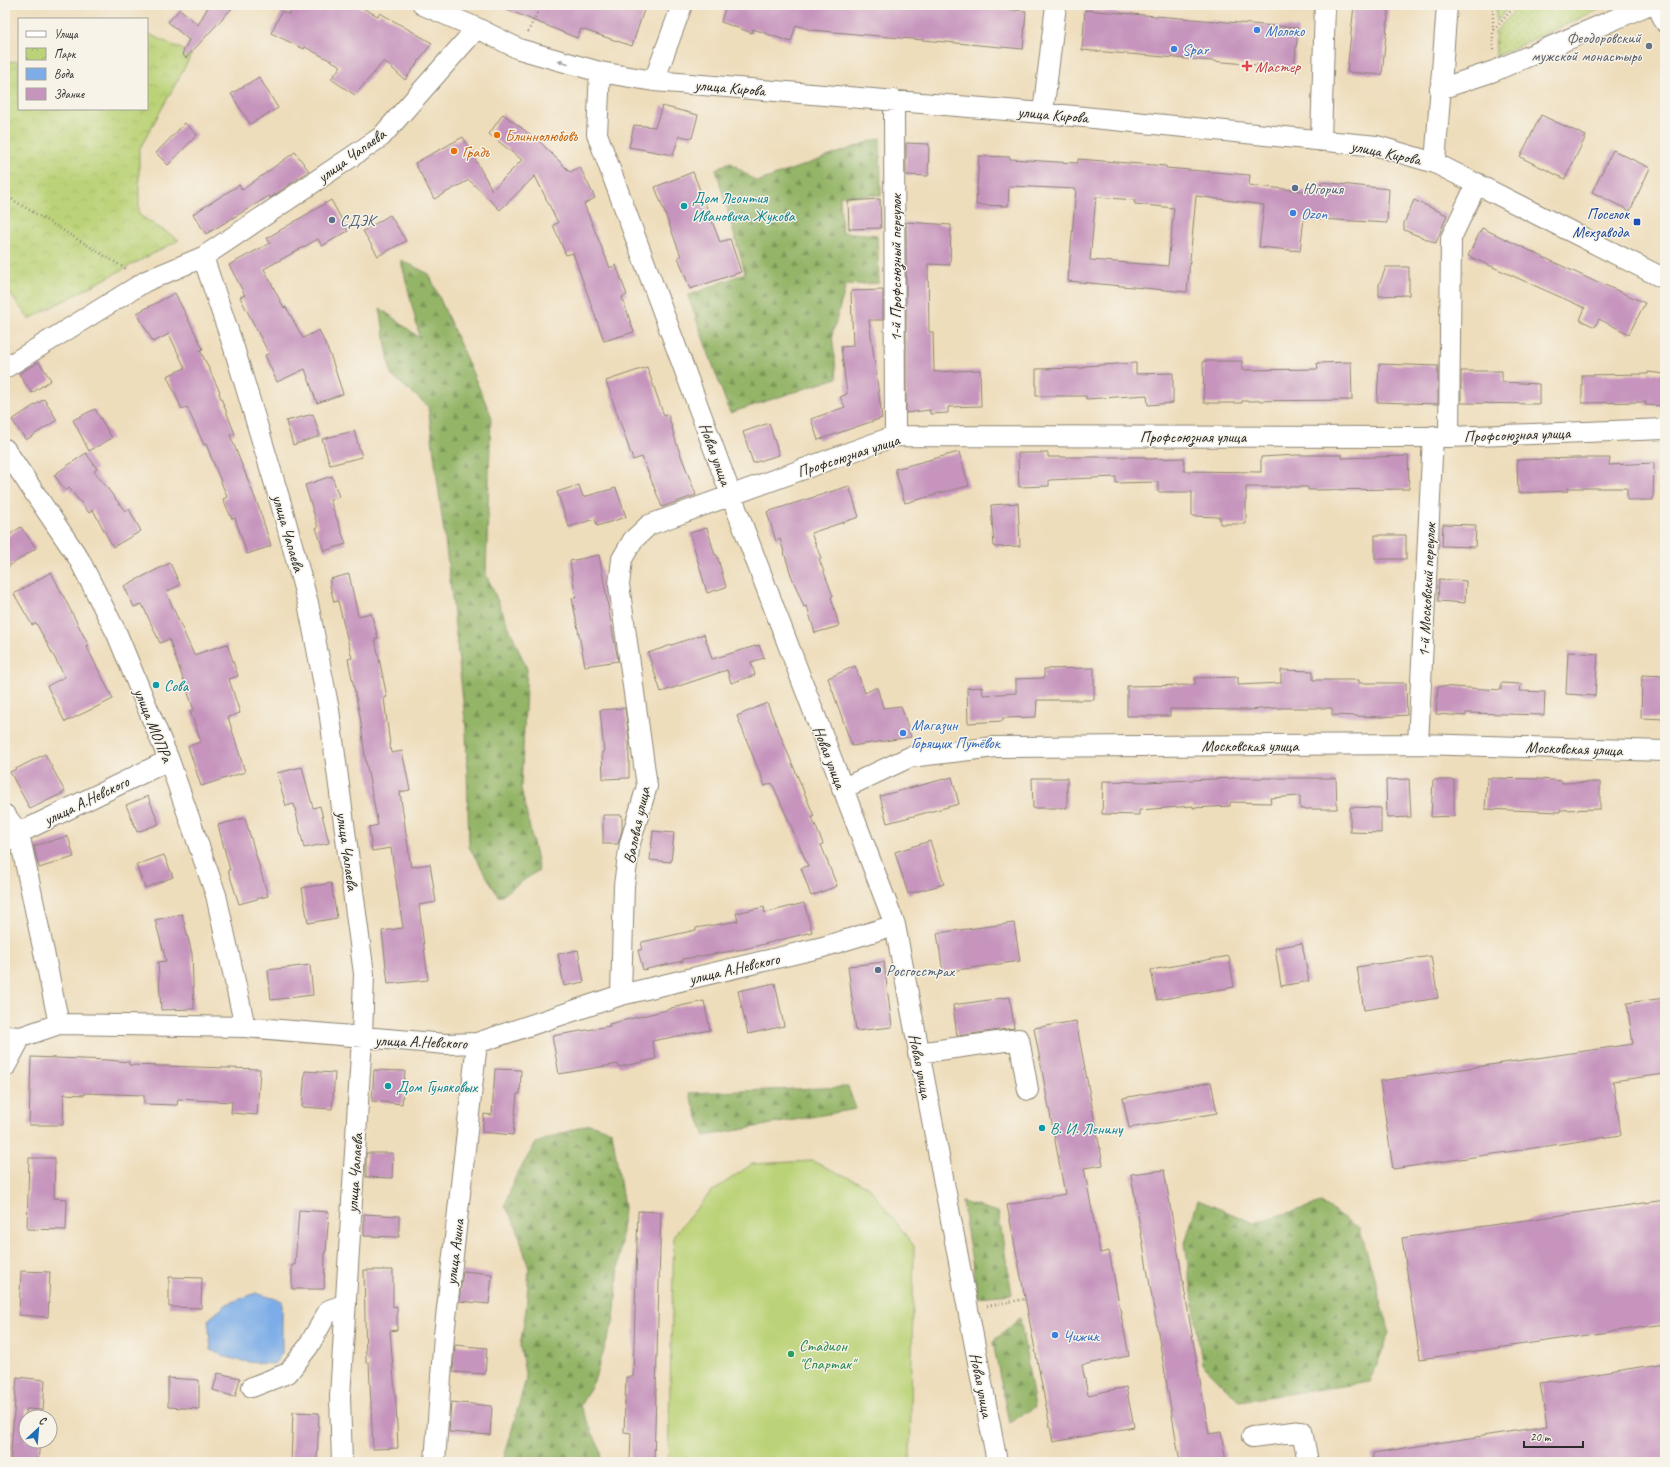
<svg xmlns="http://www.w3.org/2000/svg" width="1670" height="1467" font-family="Caveat,sans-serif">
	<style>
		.grass { fill: url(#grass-dots); stroke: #737f52 }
		.forest { fill: url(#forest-firs); stroke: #60704a }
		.park { fill: url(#park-crowns); stroke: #737f52 }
		.pitch { fill: #bbd378; stroke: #737f52 }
		.water { fill: #7dade8; stroke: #546c8a }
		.building { fill: #c694bd; fill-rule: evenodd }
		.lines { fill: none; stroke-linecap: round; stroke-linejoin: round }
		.minor-casing { stroke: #8c8473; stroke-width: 22 }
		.path { stroke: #8c8473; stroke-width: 2.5; stroke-dasharray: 1 3; stroke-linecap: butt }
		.minor { stroke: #fff; stroke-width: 20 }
		.oneway { fill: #a0a0a0 }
		.shop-dot { fill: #3f7fe0; stroke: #f7f3e8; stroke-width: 1.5 }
		.worship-dot { fill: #6b7280; stroke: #f7f3e8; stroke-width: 1.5 }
		.health-dot { fill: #e0444e; stroke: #f7f3e8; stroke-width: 1.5 }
		.food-dot { fill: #e8710a; stroke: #f7f3e8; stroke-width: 1.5 }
		.service-dot { fill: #5c6f8a; stroke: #f7f3e8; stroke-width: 1.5 }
		.culture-dot { fill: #0f9aa8; stroke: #f7f3e8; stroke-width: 1.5 }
		.transit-dot { fill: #1a4fb4; stroke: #f7f3e8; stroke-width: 1.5 }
		.leisure-dot { fill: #2e9e5b; stroke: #f7f3e8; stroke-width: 1.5 }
		.labels { text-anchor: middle; stroke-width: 3; stroke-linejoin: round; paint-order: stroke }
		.shop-label { font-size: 16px; fill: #366cbe; stroke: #f7f3e8; text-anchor: start }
		.worship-label { font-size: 16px; fill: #5b616d; stroke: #f7f3e8; text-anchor: end }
		.health-label { font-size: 16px; fill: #be3a42; stroke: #f7f3e8; text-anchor: start }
		.street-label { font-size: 16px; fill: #2b2b2b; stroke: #f7f3e8 }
		.food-label { font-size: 16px; fill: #c56008; stroke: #f7f3e8; text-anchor: start }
		.service-label { font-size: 16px; fill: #4e5e75; stroke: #f7f3e8; text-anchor: start }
		.culture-label { font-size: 16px; fill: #0d838f; stroke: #f7f3e8; text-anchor: start }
		.transit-label { font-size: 16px; fill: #164399; stroke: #f7f3e8; text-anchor: end }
		.leisure-label { font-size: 16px; fill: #27864d; stroke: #f7f3e8; text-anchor: start }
	</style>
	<defs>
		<pattern id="grass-dots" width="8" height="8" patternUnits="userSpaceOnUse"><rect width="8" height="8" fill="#bbd378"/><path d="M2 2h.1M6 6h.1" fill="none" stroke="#a1b568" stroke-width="1.8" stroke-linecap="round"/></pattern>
		<pattern id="forest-firs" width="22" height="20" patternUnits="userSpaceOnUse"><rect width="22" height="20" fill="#94b568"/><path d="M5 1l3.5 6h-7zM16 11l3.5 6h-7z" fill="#799356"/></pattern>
		<pattern id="park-crowns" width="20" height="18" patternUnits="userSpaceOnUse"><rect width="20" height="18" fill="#bbd378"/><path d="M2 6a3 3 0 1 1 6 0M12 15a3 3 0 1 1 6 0" fill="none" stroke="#a1b568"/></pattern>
	</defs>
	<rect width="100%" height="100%" fill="#f7f3e8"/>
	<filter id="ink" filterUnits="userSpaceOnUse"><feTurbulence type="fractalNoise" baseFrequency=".025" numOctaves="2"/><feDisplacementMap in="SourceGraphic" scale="8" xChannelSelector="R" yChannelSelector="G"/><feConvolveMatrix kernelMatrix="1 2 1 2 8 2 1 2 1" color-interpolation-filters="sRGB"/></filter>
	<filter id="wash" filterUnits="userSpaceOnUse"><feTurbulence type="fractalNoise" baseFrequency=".012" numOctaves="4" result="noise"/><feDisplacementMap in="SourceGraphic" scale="16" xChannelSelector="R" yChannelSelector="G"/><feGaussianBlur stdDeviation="0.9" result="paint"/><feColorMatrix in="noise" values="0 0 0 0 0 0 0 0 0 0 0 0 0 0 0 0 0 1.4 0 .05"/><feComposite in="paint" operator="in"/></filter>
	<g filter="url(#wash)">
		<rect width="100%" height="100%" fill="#edb"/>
		<path class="grass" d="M1496,5h15l-15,17z
			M1520,5h89l-113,51 -1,-24z"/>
		<path class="forest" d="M880,138l1,57 -41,1 2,36 35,3 2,48 -33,2 -14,50 5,43 -107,35 -42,-117 57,-23 -29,-104 14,-7 27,20z
			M401,260l28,14 62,141 -5,159 41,95 -6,119 18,82 -40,27 -30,-50 -3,-118 -15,-141 -23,-182 -37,-31 -11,-67 40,30z
			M848,1087l8,22 -151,27 -16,-43z
			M589,1124l23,7 12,76 -10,112 -20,62 -14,25 20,43 1,13h-98l23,-83 -6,-33 6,-36 3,-41 -12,-41 -12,-23 11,-29 20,-33z
			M1198,1200l56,23 67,-20 39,26 30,104 -21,49 -130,19 -37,-37 -17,-121z
			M962,1202l36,10 14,82 -34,3z
			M1020,1318l15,89 -26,16 -16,-81z"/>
		<path class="park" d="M147,33l45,21 -53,96v65l40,25 -150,79 -24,-32v-225l14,-1v48h128z"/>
		<path class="pitch" d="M812,1161l57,26 45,59 -4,216h-242l6,-227 36,-42 42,-29z"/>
		<path class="water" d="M256,1293l26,8v52l-8,11c-23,-1 -43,-3 -63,-14l-3,-30 19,-16z"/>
		<g id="blocks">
			<path class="building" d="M209,5h26l-49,53 -4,-4 7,-14 -21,-18 12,-13 18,16z
				M294,5h62l22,11 2,-3 52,30 -27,37 -21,-19 -29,34 -24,-16 10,-13 -36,-19 -1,2 -33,-16 11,-22 7,3z
				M496,5h133l15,5 -12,36 -51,-17 -4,9z
				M726,5h228l72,6 -3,38 -211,-19 -16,-5 -5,17 -38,-13 -1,4 -31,-11z
				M1354,5h35l-7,70 -35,-3z
				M1085,10l213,18 -4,40 -212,-18z
				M259,77l19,31 -28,16 -19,-30z
				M662,106l36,9 -6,23 -13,-2 -6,19 -44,-8 5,-22 21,2z
				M503,114l37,28 30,30 10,-5 15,31 -11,6 26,64 6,-3 11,30 -5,2 12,35 -30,9 -31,-88 -7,2 -13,-30 5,-2 -23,-47 -35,34 -31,-30 -35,19 -19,-36 48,-26 29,53 30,-30 -33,-26z
				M1541,115l45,21 -21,43 -45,-22z
				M185,123l12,12 -29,30 -12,-12z
				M906,143l23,1 -1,32 -22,-1z
				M1613,150l37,18 -20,43 -38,-19z
				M295,152l14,19 -39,27 -1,-2 -63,38 -13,-20 46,-29 3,5z
				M979,156l31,1v2l47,3 21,1v-4l88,7v2l84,7 -1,10 71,8 1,-11 68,7 -2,34 -83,-5 -4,33 -41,-4 5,-42 -68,-9 -9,96 -119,-11 8,-92 -67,-3 -1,20 -32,-1zM1096,197l38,3 1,4 39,4 -6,58 -78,-6z
				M693,172l27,70 10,-3 11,33 -51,17 -12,-32 3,-1 -26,-69z
				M880,199l1,29 -32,1 -1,-28z
				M331,200l17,31 -26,15 -4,-7 -54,30 20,39 2,-1 17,31 16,-8 12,27 12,37 -26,9 -12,-34 -28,13 -12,-27 4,-1 -29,-57 5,-2 -16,-30 41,-22 -3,-5z
				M1414,200l33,15 -11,28 -32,-13v-7z
				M390,215l16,26 -28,15 -15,-25z
				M906,222l45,3 -1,40 -22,-1 1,68h4l1,40 46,-2 1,36 -33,1v6l-18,1v-4l-24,3z
				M1482,228l116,55v-1l47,21 -16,31 -30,-15 -4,8 -15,-7 5,-12 -117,-52z
				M1386,267h23v28l-30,1v-11z
				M883,290v30h-14l13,98 -64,22 -7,-21 34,-12 -5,-10 7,-3 -6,-47 12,-1 -2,-55z
				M175,293l28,56 -3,1 20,42 -1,1 16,41 -5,1 29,73 12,38 -24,8 -12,-36 -3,1 -9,-20 4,-2 -21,-53 -2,1 -17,-38 -5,2 -15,-33 18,-8 -16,-34 -16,8 -16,-29z
				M1203,361h39v9l76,-1 -1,-6 34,-1 1,38 -110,1v2h-38z
				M39,362l12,18 -19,13 -13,-19z
				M1136,363v11l37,-1v30l-25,2 -1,-10 -61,4v-3h-50v-27l48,-1v-2z
				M1379,364l59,2v38l-61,-2z
				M647,367l17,49 4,-2 9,31 19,50 -34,12 -20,-50 -9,3 -27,-79z
				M1461,371h41v11l37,2v20l-78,-1z
				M1648,372l17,2v32l-20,-1 1,-3 -64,1v-28l66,-1z
				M44,399l13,21 -31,20 -14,-20z
				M95,409l17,29 -23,13 -16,-31z
				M313,414l7,22 -27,9 -7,-24z
				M769,423l10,32 -26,8 -10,-31z
				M354,431l8,26 -32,8 -8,-26z
				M959,452l10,34 -34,8 1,1 -31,8 -10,-34z
				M86,453l11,16 -3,2 31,40 4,-2 12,22 -28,16 -20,-37 -4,3 -20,-25 -3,3 -12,-16z
				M1018,453h30v4h98v2l38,-1v13l77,1v-15l36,-2h45v3l66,-2 1,33 -101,1v-3h-62v37h-26v-7l-28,-1v-24h-34v-10l-42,1v-6l-67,3v6l-30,1z
				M1575,458h35l-1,7 45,-2 -1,37h-26v-12h-59v3l-50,2 -1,-33z
				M332,476l7,21 -9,3 16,44 -22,7 -8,-23 2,-1 -13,-42z
				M579,485l4,12 33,-9 10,29 -29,9 -2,-7 -26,8 -12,-35z
				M849,486l10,31 -48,16 10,25 -2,1 14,37 -2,1 8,29 -24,7 -8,-27 -3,1 -13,-32 -11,-36 -4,2 -9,-29z
				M1018,503l2,43 -26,1 -3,-42z
				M1443,524l33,1 -1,22 -33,-1z
				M21,527l15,21 -31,21v-31z
				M707,528l8,27h2l9,32 -19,6 -17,-60z
				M1375,535h31v24h-31z
				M599,555l19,106 -33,5 -13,-68h4l-6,-37z
				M170,563l10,22 -14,7 28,63 33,-11 11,32 -9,3 11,34 -12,4 17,55 -44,14 -13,-40 13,-4 -11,-31 4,-1 -25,-71 -9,4 -18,-39 -8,3 -10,-21z
				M51,572l38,74 -2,1 26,52 -48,23 -18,-36 18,-9 -29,-54 -4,2 -18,-31z
				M349,574l9,42 13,-3 7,25 -3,1 12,58 -3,1 7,55 11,-2 8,39 -10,2 11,75 19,-3 6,38 -17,3 9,75 -40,4 -6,-53 21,-3 -12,-80 -19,3 -3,-24 9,-2 -13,-68 -5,-41 -12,-57 4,-1 -14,-57 -4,1 -4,-16v-7z
				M1439,579l27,2 -1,22 -27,-2z
				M704,634l8,25 47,-14 5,13 -13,4 4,13 -24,8 -4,-13 -66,22 -13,-39z
				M1568,652l30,2 -3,42 -29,-2z
				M855,666l10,27 12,-6 6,21 18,-2 10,31 -59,9 -24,-68z
				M1094,668v32h-57l-1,17 -33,1v3l-35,2 -1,-35 15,-1 1,8 33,-2v-14l28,-1v-9z
				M1281,670l32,1v9h46v3h47l1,32 -25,2 -50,-2v-7h-58l-27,2 -77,-1v7h-43v-30l68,-1v-7l43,-1v8l43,-2z
				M1642,675l23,1v43l-24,-1z
				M1501,683l20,1 -1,7 25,1 -1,23 -78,-2v3l-30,-2 2,-28 63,4z
				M767,703l47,113 -2,1 11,27 -2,1 16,41 -26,10 -10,-28 7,-2 -17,-40 -19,-43 -7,3 -28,-70z
				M625,708l4,29v41l-26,1 -1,-27h2l-4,-42z
				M45,754l20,38 -35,17 -20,-37z
				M302,767l11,41 7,-2 9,37 -25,5 -10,-44 -8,2 -9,-33z
				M952,777l7,27 -72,19 -7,-27z
				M1032,778h35v30h-34z
				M1236,778h100l1,31h-37v-13l-30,2 1,5 -41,-1v4l-37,2v-2l-54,4v5l-37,-1 1,-33 44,1z
				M1487,778l53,1 22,2v2l38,-1v27l-40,1v2l-75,-3z
				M1409,779l2,38 -24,1 -1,-38z
				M1433,780h21v36l-23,1z
				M148,796l11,28 -22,8 -11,-27z
				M1350,807l31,1v25l-31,-1z
				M603,815h19v15l-4,14h-15z
				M245,818l23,78 -29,8 -11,-34h2l-12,-45z
				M653,831l21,2 -3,29 -21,-2z
				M68,836l6,21 -35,11 -5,-22z
				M930,841l14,43 -36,10 -13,-42z
				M164,855l9,22 -28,11 -9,-23z
				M331,883l6,35 -29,5 -6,-35z
				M804,903l8,29 -68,17 -61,10v2l-40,9 -5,-20h3l1,-8 54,-12v-2l42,-7 -2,-8 28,-6 1,6z
				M182,914l10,40 2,55 -33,1 -3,-48 8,-1 -11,-41z
				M1014,923l6,38 -77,11 -6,-39z
				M1302,943l7,38 -28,5 -6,-38z
				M578,950l6,32 -20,4 -6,-32z
				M1229,956l5,31 -77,13 -6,-30z
				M1431,956l7,42 -74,12 -7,-43z
				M884,962l8,65 -36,4 -8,-65z
				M310,965l3,30 -42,5 -3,-30z
				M775,983l9,43 -36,8 -10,-43z
				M1010,997l4,31 -57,8 -4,-31z
				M1665,998v76l-52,7 8,54 -228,34 -13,-88 253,-37 -6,-41z
				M704,1001l6,29 -58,11 4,18 -37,8 -1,-3 -59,10 -7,-38 58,-10 -1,-2 62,-15v-1z
				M1076,1021l27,144 -19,3 16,85 9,-2 20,105 -47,9 6,30 38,-8 8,40 -81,15 -46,-237 58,-11 -31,-166z
				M31,1057l77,3 21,2v3l131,4 -3,46 -26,-2 1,-11 -54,-3 -1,6 -33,-1v-9l-59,-2v2l-21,-1 -1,31h-34z
				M495,1069l26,1 -1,24h-3l-4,41 -31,-3 2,-18 8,1z
				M374,1070l31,1 -3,33 -30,-3z
				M305,1071l30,2 -3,36 -30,-2z
				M1211,1082l6,31 -88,15 -6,-30z
				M366,1153h27l-1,25 -26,-1z
				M29,1158h26l-1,40 13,1 -1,31 -39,-1z
				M1164,1170l45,264 12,-2 5,30h-46l-49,-288z
				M1665,1200v124l-245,35 -18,-121z
				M299,1210l30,2 -3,39h-1l-1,38h-32v-24h3z
				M638,1211l23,1 -7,250h-24l1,-29 -7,-1 2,-55h7z
				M364,1214l35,2v21l-35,-1z
				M364,1270h29v37l4,-1v24l-7,1 6,74 2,43 -25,1 -4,-87 -3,1z
				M21,1271l29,1 -2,45 -29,-2z
				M463,1271l29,3 -3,30 -30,-3z
				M169,1277l33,1 -1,30 -32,-1z
				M455,1345l32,3 -2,26 -32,-2z
				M1665,1363v99h-292v-9l174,-27 -7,-43z
				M218,1373l22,5 -5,19 -22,-7z
				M17,1377l28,3 -2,30 -17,-1v32h14l-2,21h-28z
				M168,1378l31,2v29l-31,-2z
				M451,1402l41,4 -2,29 -41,-3z
				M293,1412l26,1 -2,49h-26z"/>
		</g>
	</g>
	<g filter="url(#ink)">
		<use href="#blocks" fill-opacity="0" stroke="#8c8473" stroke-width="1"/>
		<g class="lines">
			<g class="minor-casing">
				<path id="minor" d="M423,5l54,23 42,21 81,23 54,9 389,32 334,33 58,17 230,116
					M1657,5l8,17
					M600,72l-3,62 134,361 164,430 102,537
					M654,81l28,-76
					M1440,89l54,-18 154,-66
					M894,100l1,336
					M1043,113l13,-108
					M1321,141l4,-136
					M1435,163l12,-158
					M203,257l31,91 47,156 27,99 21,107 35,264 -2,64 -22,359 2,65
					M5,368l141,-87 57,-24 178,-120 96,-109
					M1449,437l2,-199 26,-55
					M5,449l74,110 38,75 52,126 47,135 29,132
					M1418,744l15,-308
					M842,789l68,-32 85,-10 423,-3 247,7
					M5,815l14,18 40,191
					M5,842l14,-9 150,-73
					M621,995l3,-110 6,-42 17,-57 -28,-201 3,-26 11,-19 16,-15 246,-89 554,1 216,-8
					M5,1036l16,1 38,-13 186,3 201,17 31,-1 144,-48 202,-48 72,-22
					M918,1053l101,-14 9,51
					M5,1067l16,-30
					M252,1387l36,-14 20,-26 21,-37 17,-6
					M1252,1437l50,-6 6,31
					M435,1462l9,-127 33,-292"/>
			</g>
			<path class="path" d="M714,5l11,4
				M1493,30v-25
				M528,32l13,-27
				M1493,50v-19l23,-26
				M5,195l123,75
				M987,1306l38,-7"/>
			<use href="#minor" class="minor"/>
		</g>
		<defs><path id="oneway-solid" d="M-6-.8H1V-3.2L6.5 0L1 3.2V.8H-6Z"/></defs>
		<use class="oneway" href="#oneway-solid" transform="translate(563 62) rotate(-164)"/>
	</g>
	<g class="shop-dot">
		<circle cx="1257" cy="30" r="4"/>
		<circle cx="1174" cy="49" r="4"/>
		<circle cx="1293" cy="213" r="4"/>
		<circle cx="903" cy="733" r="4"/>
		<circle cx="1055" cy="1335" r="4"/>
	</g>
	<circle class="worship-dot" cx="1649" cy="46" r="4"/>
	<path class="health-dot" d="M1245 60h4v4h4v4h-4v4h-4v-4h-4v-4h4z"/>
	<g class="food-dot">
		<circle cx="497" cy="135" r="4"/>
		<circle cx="454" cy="151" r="4"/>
	</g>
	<g class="service-dot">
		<circle cx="1295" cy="188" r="4"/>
		<circle cx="332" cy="220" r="4"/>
		<circle cx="878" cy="970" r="4"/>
	</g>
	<g class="culture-dot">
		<circle cx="684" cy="206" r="4"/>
		<circle cx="156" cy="685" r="4"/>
		<circle cx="388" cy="1086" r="4"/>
		<circle cx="1042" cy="1128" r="4"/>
	</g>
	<rect class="transit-dot" x="1633" y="218" width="8" height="8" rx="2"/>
	<circle class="leisure-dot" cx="791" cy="1354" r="4"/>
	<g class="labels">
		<g class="shop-label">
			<text x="1265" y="36">Молоко</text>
			<text x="1182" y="55">Spar</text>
			<text x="1301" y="219">Ozon</text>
			<text x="911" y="730">Магазин<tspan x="911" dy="18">Горящих Путёвок</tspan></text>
			<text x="1063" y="1341">Чижик</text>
		</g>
		<g class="worship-label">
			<text x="1641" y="43">Феодоровский<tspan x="1641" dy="18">мужской монастырь</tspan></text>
		</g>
		<g class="health-label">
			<text x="1255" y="72">Мастер</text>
		</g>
		<g class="street-label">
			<text transform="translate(730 87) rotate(5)" y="6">улица Кирова</text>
			<text transform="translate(1053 114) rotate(5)" y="6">улица Кирова</text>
			<text transform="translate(1386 152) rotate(12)" y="6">улица Кирова</text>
			<text transform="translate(351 155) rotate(-36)" y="6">улица Чапаева</text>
			<text transform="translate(895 268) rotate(-90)" y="6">1-й Профсоюзный переулок</text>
			<text transform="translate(1517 434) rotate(-2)" y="6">Профсоюзная улица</text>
			<text x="1193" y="442">Профсоюзная улица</text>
			<text transform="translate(716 454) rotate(70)" y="6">Новая улица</text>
			<text transform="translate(848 455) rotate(-18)" y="6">Профсоюзная улица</text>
			<text transform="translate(289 533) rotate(74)" y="6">улица Чапаева</text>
			<text transform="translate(1426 590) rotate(-87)" y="6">1-й Московский переулок</text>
			<text transform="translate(154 725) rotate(68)" y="6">улица МОПРа</text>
			<text x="1250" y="751">Московская улица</text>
			<text transform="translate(1574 748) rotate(2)" y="6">Московская улица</text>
			<text transform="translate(830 757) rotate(69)" y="6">Новая улица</text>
			<text transform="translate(86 800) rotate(-26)" y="6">улица А.Невского</text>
			<text transform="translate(636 825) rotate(-78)" y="6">Валовая улица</text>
			<text transform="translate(348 851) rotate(82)" y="6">улица Чапаева</text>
			<text transform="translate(734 968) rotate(-13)" y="6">улица А.Невского</text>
			<text transform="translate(421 1041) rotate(2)" y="6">улица А.Невского</text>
			<text transform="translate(921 1066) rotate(79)" y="6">Новая улица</text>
			<text transform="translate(354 1173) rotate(-86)" y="6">улица Чапаева</text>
			<text transform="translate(454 1252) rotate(-83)" y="6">улица Азина</text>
			<text transform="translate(982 1385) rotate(79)" y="6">Новая улица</text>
		</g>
		<g class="food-label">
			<text x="505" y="141">Блиннолюбовъ</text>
			<text x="462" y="157">Градъ</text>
		</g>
		<g class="service-label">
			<text x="1303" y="194">Югория</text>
			<text x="340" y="226">СДЭК</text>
			<text x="886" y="976">Росгосстрах</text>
		</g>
		<g class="culture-label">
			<text x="692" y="203">Дом Леонтия<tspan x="692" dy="18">Ивановича Жукова</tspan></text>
			<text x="164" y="691">Сова</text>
			<text x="396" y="1092">Дом Гуняковых</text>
			<text x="1050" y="1134">В. И. Ленину</text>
		</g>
		<g class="transit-label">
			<text x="1629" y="219">Поселок<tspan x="1629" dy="18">Мехзавода</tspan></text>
		</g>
		<g class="leisure-label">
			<text x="799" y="1351">Стадион<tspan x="799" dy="18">"Спартак"</tspan></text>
		</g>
	</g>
	<rect width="1670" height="1467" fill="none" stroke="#f7f3e8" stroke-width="20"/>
	<rect x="18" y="18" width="130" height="92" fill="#f7f3e8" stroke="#a5a39c"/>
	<rect x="26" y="31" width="20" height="6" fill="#ffffff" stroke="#a5a39c"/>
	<text x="54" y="38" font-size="12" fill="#2b2b2b">Улица</text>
	<rect x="26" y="48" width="20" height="12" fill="url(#park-crowns)" stroke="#a5a39c"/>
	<text x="54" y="58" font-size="12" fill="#2b2b2b">Парк</text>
	<rect x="26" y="68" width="20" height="12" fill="#7dade8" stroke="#a5a39c"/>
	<text x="54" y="78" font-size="12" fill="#2b2b2b">Вода</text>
	<rect x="26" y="88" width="20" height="12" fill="#c694bd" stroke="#a5a39c"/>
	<text x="54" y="98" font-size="12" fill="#2b2b2b">Здание</text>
	<g transform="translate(38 1429) rotate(26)"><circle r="19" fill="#f7f3e8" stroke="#a5a39c"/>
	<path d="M0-3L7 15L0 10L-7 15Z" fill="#1f6fb2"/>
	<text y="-6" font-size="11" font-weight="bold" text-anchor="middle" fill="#2b2b2b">С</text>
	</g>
	<path d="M1524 1441v6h59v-6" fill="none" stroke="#2b2b2b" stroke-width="2"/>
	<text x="1530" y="1441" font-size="12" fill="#2b2b2b" stroke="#f7f3e8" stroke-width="3" paint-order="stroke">20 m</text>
</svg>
